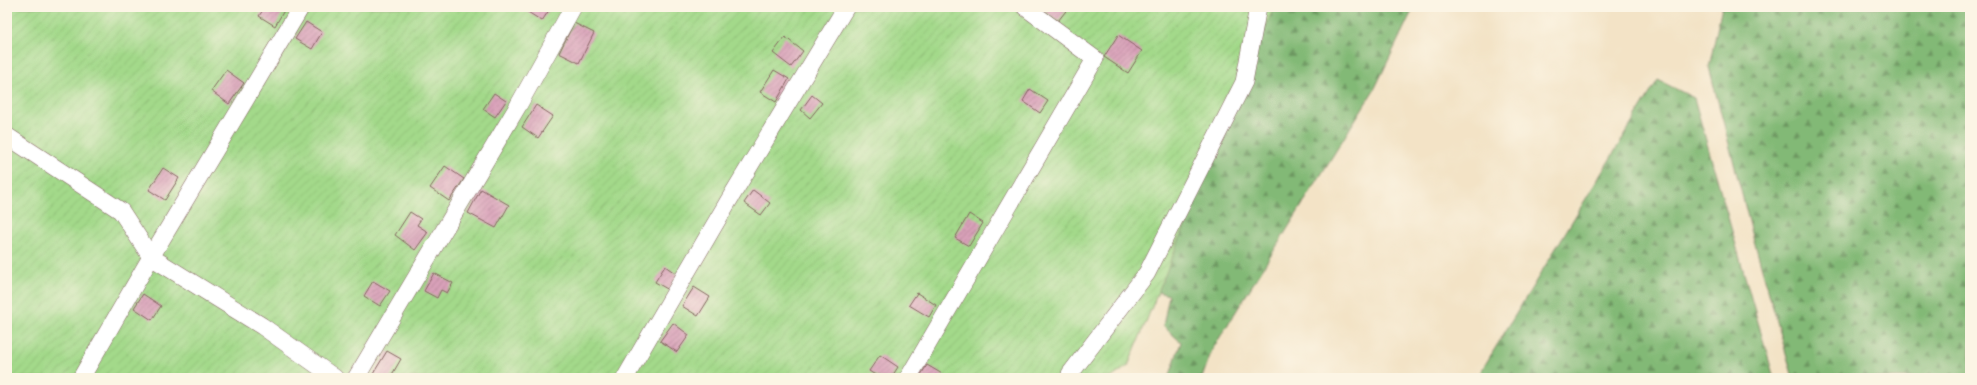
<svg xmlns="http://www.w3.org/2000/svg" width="1977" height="385" font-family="'Patrick Hand',sans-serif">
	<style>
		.forest { fill: url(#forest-firs); stroke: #666c50 }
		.garden { fill: url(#garden-furrows); stroke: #767c5a }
		.building { fill: url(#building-hatch) }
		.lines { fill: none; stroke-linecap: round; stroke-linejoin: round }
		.service-casing { stroke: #856461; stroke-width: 18 }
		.service { stroke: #fff; stroke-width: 17 }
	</style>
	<defs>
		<pattern id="forest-firs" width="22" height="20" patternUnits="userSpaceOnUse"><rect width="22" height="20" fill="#82b976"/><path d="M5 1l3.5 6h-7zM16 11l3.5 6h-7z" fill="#6c9661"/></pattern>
		<pattern id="garden-furrows" width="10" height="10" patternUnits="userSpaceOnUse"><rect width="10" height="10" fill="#a3d98a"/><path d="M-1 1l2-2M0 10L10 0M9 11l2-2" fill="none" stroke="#8eba77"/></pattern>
		<pattern id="building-hatch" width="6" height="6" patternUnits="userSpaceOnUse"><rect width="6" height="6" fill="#d9a1b9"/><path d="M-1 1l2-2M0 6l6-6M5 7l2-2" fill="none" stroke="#b28397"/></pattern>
	</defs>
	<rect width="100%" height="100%" fill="#fcf5e5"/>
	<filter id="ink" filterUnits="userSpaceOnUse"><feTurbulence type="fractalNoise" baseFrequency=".025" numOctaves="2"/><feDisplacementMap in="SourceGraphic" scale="8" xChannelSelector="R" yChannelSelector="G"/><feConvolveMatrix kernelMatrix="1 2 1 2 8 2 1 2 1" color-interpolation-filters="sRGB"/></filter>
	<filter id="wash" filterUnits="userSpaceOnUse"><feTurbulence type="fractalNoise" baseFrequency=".012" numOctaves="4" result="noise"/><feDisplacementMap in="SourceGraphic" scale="16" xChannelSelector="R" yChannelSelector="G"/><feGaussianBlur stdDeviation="0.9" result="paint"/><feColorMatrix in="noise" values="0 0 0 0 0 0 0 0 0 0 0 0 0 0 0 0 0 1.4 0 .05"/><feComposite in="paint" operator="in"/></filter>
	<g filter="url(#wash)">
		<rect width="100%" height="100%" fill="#f3e3c6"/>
		<path class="forest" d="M1227,7h187l-39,81 -163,262 -10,28h-33l12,-36 -18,-16 6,-31 -20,-5z
			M1722,7h248v371h-177l-40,-141 -44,-170z
			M1658,80l36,18 80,280h-297z"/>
		<path class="garden" d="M7,7h1267l-146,359 -17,12h-1104z"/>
		<g id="blocks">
			<path class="building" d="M265,7h21l-11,19 -16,-10z
				M520,7h31l-9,14z
				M1039,7h30l-11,14z
				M306,22l16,10 -10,17 -17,-10z
				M574,23l20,10 -15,30 -20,-10z
				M1118,35l24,16 -14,22 -24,-16z
				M785,37l18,14 -12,16 -18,-14z
				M226,70l18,13 -15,21 -18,-13z
				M774,70l15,9 -13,23 -16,-10z
				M1030,89l18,12 -8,12 -17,-12z
				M494,93l12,8 -11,16 -12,-8z
				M812,95l10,8 -12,15 -9,-8z
				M536,105l17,11 -15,22 -16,-11z
				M445,166l19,13 -15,22 -19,-13z
				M163,168l16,10 -14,22 -16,-10z
				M481,189l28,16 -13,23 -28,-15z
				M753,190l17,13 -9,12 -17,-12z
				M410,212l11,7 -4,6 11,7 -13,18 -20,-15z
				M969,214l14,9 -14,23 -14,-8z
				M665,266l13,9 -9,15 -14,-8z
				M434,273l19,10 -6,10 -6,-3 -4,8 -13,-7z
				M373,281l17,10 -10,15 -16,-10z
				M694,287l16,10 -12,19 -16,-10z
				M917,293l19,12 -7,12 -20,-12z
				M143,294l18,12 -9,14 -18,-12z
				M673,323l16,12 -12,17 -17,-11z
				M387,351l14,8 -11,19h-10l-7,-4z
				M880,355l18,12 -7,11h-11l-11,-7z
				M927,365l17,10 -2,3h-23z"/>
		</g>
	</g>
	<g filter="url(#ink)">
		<use href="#blocks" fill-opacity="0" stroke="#856461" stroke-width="1"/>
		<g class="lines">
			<g class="service-casing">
				<path id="service" d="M7,136l114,75 30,46 111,69 73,52
					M1070,374l77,-101 97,-191 14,-75
					M81,378l70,-121 150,-250
					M356,378l162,-272 55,-99
					M625,378l104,-178 117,-193
					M908,378l187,-319 -70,-52"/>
			</g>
			<use href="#service" class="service"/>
		</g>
	</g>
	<rect width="1977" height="385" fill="none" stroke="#fcf5e5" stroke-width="24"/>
</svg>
